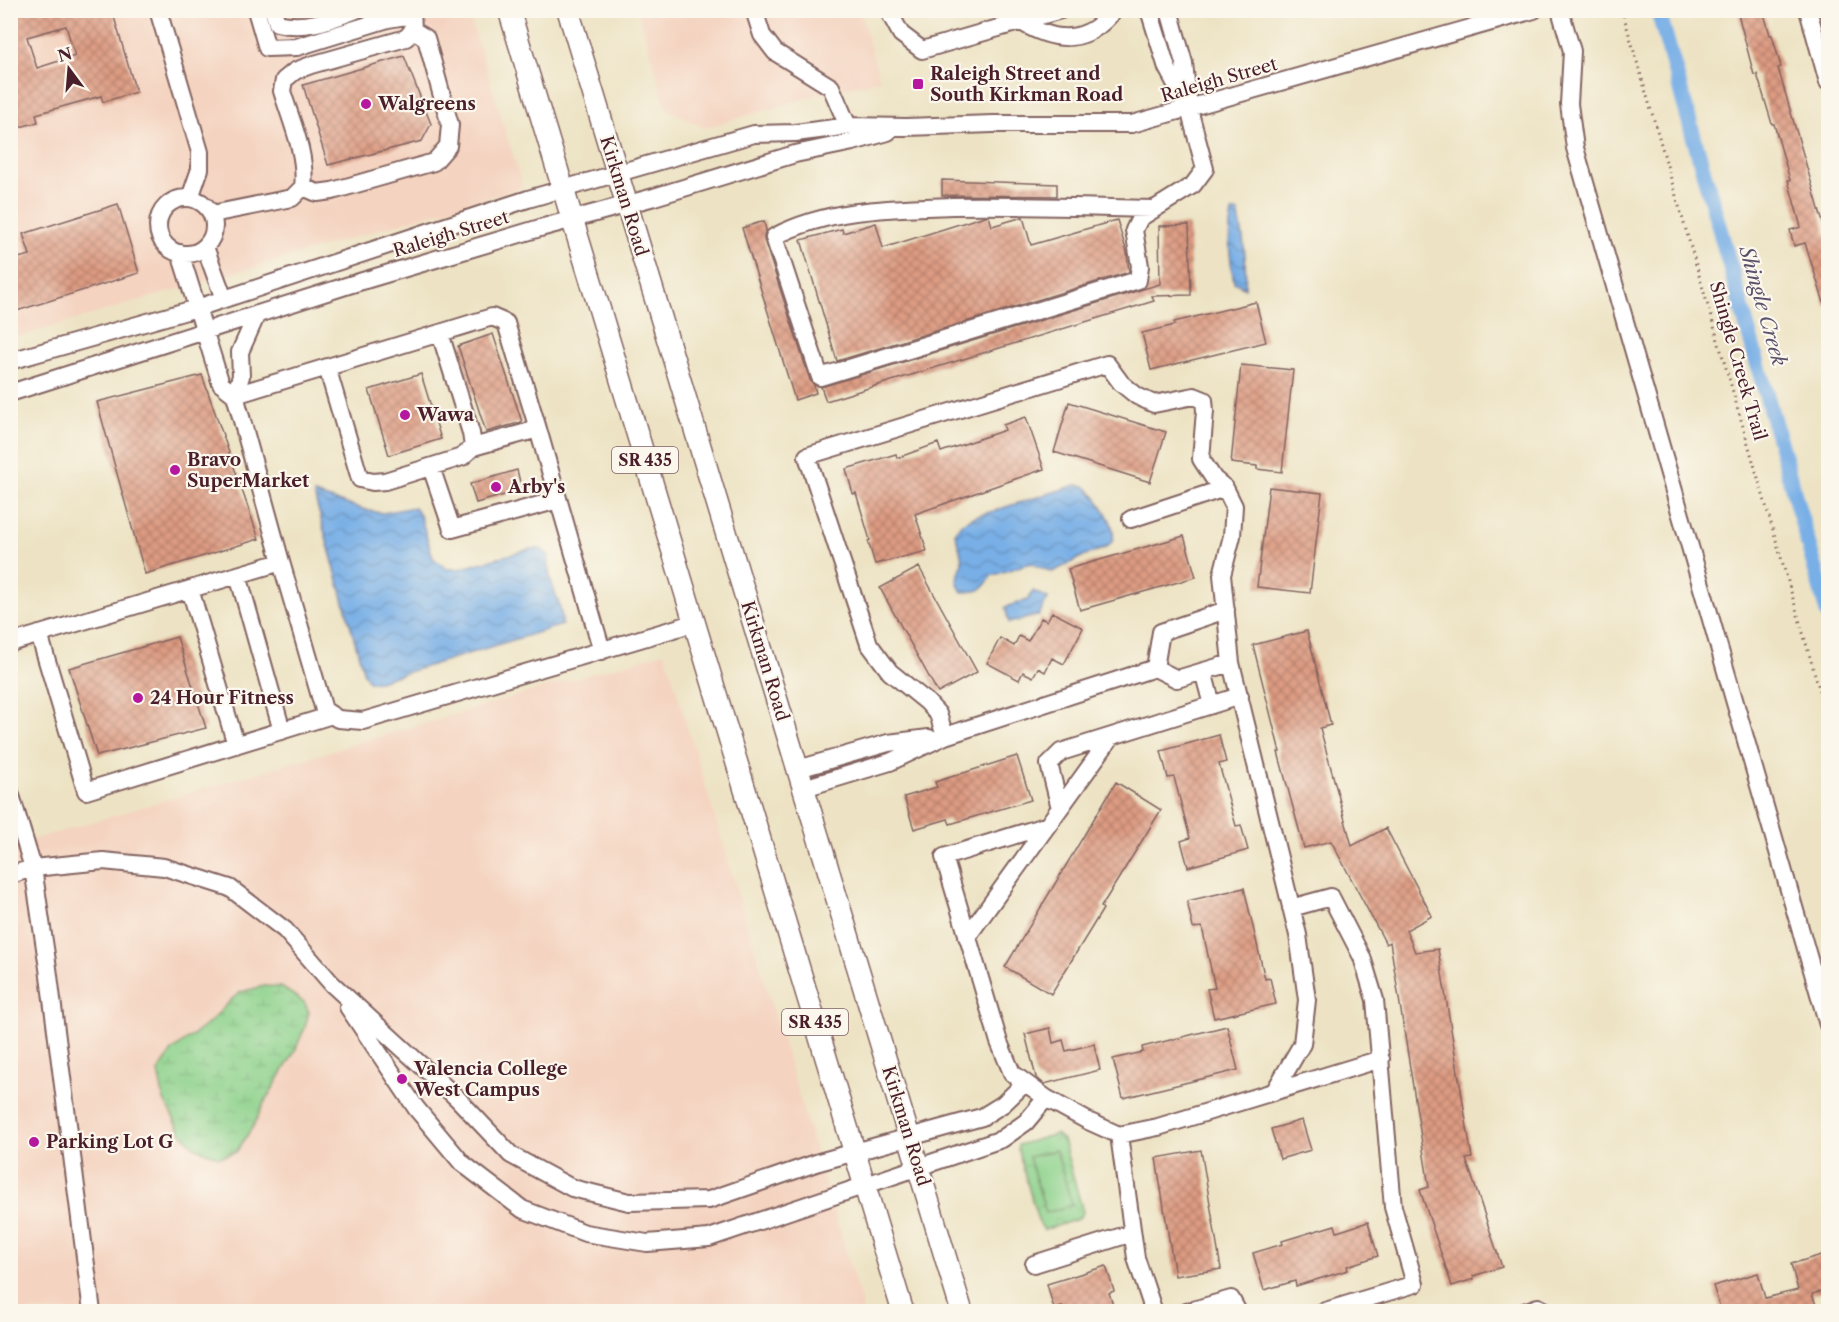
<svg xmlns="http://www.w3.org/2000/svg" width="1839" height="1322" font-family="'Libre Caslon Text',serif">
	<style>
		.built { fill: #f4d3c0 }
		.wetland { fill: url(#wetland-marsh); stroke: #6b785b; stroke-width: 1.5 }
		.park { fill: url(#park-crowns); stroke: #6b785b; stroke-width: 1.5 }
		.garden { fill: #8cd18b; stroke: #6b785b; stroke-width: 1.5 }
		.water { fill: url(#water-waves); stroke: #616788; stroke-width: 1.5 }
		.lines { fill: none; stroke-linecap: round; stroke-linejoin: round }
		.canal { stroke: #78afe6; stroke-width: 16 }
		.building { fill: url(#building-cross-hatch); fill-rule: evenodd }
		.minor-casing { stroke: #836461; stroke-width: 20 }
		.major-casing { stroke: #836461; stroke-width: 24 }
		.path { stroke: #836461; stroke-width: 3; stroke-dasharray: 1.5 4.5; stroke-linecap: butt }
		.minor { stroke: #fff; stroke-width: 16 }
		.major { stroke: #fff; stroke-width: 21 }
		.poi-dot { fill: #b5179e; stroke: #fbf7ec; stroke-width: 2 }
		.labels { text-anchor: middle; stroke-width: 4.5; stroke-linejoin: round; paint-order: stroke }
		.shield { fill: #fbf7ec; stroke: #7f6065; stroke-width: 1.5 }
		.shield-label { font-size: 16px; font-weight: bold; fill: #4a1f2b }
		.poi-label { font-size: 18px; font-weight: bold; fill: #4a1f2b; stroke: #fbf7ec; text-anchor: start }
		.street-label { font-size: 18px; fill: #4a1f2b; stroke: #fbf7ec }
		.water-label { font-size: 20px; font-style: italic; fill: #5a516c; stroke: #fbf7ec }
	</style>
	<defs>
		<pattern id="wetland-marsh" width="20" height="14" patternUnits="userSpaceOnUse" patternTransform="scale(1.5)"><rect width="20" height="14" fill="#8cd18b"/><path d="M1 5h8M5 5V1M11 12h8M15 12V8" fill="none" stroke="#7ab378"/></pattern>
		<pattern id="park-crowns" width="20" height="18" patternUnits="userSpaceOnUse" patternTransform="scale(1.5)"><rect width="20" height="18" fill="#8cd18b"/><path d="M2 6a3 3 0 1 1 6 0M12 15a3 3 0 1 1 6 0" fill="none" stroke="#7ab378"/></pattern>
		<pattern id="water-waves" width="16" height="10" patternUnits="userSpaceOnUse" patternTransform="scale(1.5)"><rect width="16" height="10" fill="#78afe6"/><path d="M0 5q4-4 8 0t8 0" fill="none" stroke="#648ebb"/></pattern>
		<pattern id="building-cross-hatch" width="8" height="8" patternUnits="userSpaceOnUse" patternTransform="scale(1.5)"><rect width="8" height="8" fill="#dd9b82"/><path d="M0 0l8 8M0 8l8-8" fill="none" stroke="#b57e6b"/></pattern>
	</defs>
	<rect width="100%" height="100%" fill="#fbf7ec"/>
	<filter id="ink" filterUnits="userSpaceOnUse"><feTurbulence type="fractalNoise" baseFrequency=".0167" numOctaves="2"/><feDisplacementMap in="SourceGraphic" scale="12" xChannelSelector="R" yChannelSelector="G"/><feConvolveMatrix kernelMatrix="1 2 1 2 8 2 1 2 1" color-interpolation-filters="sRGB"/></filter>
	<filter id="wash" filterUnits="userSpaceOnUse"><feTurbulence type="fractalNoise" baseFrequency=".008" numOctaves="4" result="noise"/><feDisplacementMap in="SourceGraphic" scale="24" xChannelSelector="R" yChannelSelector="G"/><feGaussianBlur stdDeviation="1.35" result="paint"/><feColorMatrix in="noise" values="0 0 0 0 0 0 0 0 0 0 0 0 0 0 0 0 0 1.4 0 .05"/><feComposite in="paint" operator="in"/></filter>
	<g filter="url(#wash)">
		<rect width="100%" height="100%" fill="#ede3c4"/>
		<path class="built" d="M11,11h457l55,176 -512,152z
			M638,11h222l20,69 -45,10 -131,38 -37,-19z
			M665,652l199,659 -853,1v-466z"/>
		<path class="wetland" d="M264,986l17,1 23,15 5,10 -4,15 -11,26 -30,50 -10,22 -18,27 -17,5 -25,-10 -13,-15 -17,-32 -6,-28 14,-21 39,-30 22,-23 8,-6z"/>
		<path class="park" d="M1056,1134l7,6 20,72 -5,7 -34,11 -6,-9 -20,-71v-5z"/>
		<path class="garden" d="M1056,1150l16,55 -26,8 -17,-56z"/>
		<path class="water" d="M1232,212h6c6,25 9,50 7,76l-11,-6c-4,-23 -7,-47 -2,-70z
			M1076,485l9,1c11,10 36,42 26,57 -6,8 -17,8 -25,12 -12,5 -22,12 -34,17l-22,-9 -39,13c-8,15 -12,16 -29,16 -9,-15 -2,-15 0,-29 1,-6 -5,-23 -7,-30l7,-10 12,-6z
			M314,494l55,17 14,2 31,-6 6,8 13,43 14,11h12l71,-20h11l8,7c-4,26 14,44 13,69l-183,56 -10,1 -5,-8z
			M1033,591l15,7 -9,17 -30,8 -4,-16 23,-7z"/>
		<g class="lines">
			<path class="canal" d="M1658,10l170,604"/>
		</g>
		<g id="blocks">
			<path class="building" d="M10,10h102l24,82 -33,10 -2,-6 -65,18 2,8 -28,8zM66,26l9,30 -38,12 -10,-31z
				M1737,10h26l7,25h2l9,32 -3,1 50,172v66h-3l-20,-63 -11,3 -4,-16 11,-3 -13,-47h2l-16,-56h-2l-15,-50 -3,1z
				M404,56l27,68 -9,17 -94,24 -25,-80z
				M942,180l115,4v12l-115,-1z
				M118,204l21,69 -129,40v-53l20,-5 -7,-21z
				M985,216h4l3,10 31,-9 8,28 86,-25 10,33 2,19 -292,89 -36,-121 41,-11 1,4 33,-10 7,25z
				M764,221l2,9 -2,5v5l46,140 4,5 2,8 -21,7 -53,-172z
				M1189,225l2,70 -39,1 2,5 -328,100 -5,-14 339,-103 -1,-58z
				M1256,302l10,40 -115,28 -9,-37 33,-8 -1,-3z
				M493,334l29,88 -36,10 -28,-86z
				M1241,365l52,5 -11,102 -25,-3v-3l-26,-3z
				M421,374l20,65 -52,16 -20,-65z
				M202,375l57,164 -114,35 -48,-172z
				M1069,402l97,30 -16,50 -96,-30z
				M1026,417l18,52 -129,45 12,37 -52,13 -7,-23 2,-1 -14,-47 -3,1 -7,-25 50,-15 1,4 41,-15 3,9 64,-22 -2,-5z
				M517,470l5,20 -46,13 -6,-19z
				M1269,487l53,6 -12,100 -53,-6z
				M1184,536l12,41 -116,33 -12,-41z
				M919,567l58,105 -39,21 -58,-105z
				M1052,612l31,16 -19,36 -12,-6 -7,14 -7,-4 -5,9 -10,-5 -4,8 -32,-17 13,-25 14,8 5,-10 9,5 13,-23 6,3z
				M1307,631l24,94 -11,3 32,118 34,-18 46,88 -26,14 9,22 23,-3 34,209 -6,1 36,108 -29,9 1,3 -22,7 -32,-96 9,-3 -39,-245 -4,2 -55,-103 -27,7 -26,-96h2l-27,-107z
				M177,637l29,91 -109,28 -28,-88z
				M1219,735l7,27 -7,2 17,62 5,-1 7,25 -60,17 -7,-26 9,-3 -16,-61 -6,1 -7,-27z
				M1017,756l14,44 -81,24 -2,-5 -34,10 -10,-32 33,-10 -2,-5z
				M1116,782l45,28 -60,97 2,2 -52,85 -46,-27z
				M1244,888l21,91 5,-1 6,26 -62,14 -7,-29 8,-1 -13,-61 -9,1 -6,-27z
				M1227,1026l11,44 -115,28 -10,-39 30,-7 -1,-5z
				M1050,1028l3,15 10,-3 3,11 28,-7 6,26 -56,14 -8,-7 -11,-43z
				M1302,1120l9,30 -31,9 -9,-30z
				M1201,1150l20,119 -46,7 -19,-118z
				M1368,1222l10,34 -31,10 1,4 -52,16 -1,-5 -31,9 -11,-37 30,-9 -1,-3 53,-16 2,7z
				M1828,1253v37l-16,4 6,17h-97l-8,-25 45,-13 7,25 33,-8 -7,-26z
				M1106,1266l8,25 -5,2 6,18h-52l-1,-4 -8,2 -7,-25z"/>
		</g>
	</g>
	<g filter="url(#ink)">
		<use href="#blocks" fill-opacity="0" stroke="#836461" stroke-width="1.5"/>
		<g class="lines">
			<g class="minor-casing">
				<path id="minor" d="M158,10l42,142v17l-10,29
					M256,10l11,38 30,-1 91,-28 24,-4
					M273,10l4,13c29,7 52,-3 79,-13
					M754,10l8,25 13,17 56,35 17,39
					M888,10l13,24 21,16 139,-40
					M1149,10l18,58 19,35
					M1560,10l12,41 -3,53 6,44 253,877
					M1808,10l20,72
					M1021,22c35,21 66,23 93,-12
					M303,187l14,6 15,-2 102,-29 14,-16 2,-21 -24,-87 -13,-8
					M158 226a28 28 0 1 1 56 0a28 28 0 1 1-56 0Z
					M1153,209c-67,-2 -134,-4 -201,-3 -60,2 -123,2 -178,31l46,140 318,-97 2,-14 -6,-36 6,-12 53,-33 12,-16 -16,-60 -5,-46 -15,-53
					M212,214l80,-16 11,-11c4,-32 -12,-66 -21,-96l2,-11 11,-9 16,-6 95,-27 7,-8 -1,-20
					M205,247l19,52
					M180,253l41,131 14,11
					M440,333l52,-16 14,6 32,106
					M10,361l187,-53 331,-109 226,-65 41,-1 55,-7 56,1 87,-3h139l402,-114
					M10,393l339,-108 191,-57 114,-31 141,-43 58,-12 35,-10
					M235,395l205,-62 31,100 2,14 -11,10 -77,24 -12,1 -13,-3 -33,-112
					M473,447l65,-18 64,222
					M431,467l21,62 106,-29
					M1131,519l94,-31
					M281,562l43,148 14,9 25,2 331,-98
					M238,575l44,156
					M190,589l46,156
					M39,634l47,157 246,-76
					M10,643l271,-81 -46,-167 6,-19 -1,-24 17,-38
					M1155,668l6,-36 65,-22
					M1203,671l9,34
					M945,736l-7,-22 -11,-12 -37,-30 -21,-28 -62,-188 300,-92 14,19 16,13 17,8 40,-8 10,4 1,11 -4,48 13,20 11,9 9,18 -2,30 -10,39 9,88 67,272 9,65 -5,44 -28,48
					M798,769l90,-26 41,-5
					M804,788l86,-26 55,-26 210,-68 22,11 54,-16
					M10,792l23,76 15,100 44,344
					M1060,808l-11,-44 12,-12 179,-56
					M1048,825l-104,32 55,185 13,31 34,25 42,23 31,14 39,-8 223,-68
					M10,875l23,-7 70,-7 61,6 66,21 55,42 47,54 125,114 54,57 61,33 57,14 80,-2 110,-38 163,-45 21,-13 22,-21
					M1291,908l40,-11 31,60 13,43 18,207 22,77 -93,28
					M967,937l145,-201
					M348,1007l68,101 46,55 60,46 63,24 62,10 62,-5 293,-99 24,-17 20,-24
					M1119,1135l17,123 18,54
					M1034,1264l98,-31
					M1186,1312l45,-13 7,13
					M1524,1312l14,-5 10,5"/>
			</g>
			<g class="major-casing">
				<path id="major" d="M509,10l394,1302
					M568,10l394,1302"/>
			</g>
			<path class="path" d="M1622,10l206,709"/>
			<use href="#minor" class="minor"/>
			<use href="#major" class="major"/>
		</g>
	</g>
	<g class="poi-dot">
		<rect x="912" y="78" width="12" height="12" rx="3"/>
		<circle cx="366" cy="104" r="6"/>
		<circle cx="405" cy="415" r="6"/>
		<circle cx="175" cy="470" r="6"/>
		<circle cx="496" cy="487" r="6"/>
		<circle cx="138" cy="698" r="6"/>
		<circle cx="402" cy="1079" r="6"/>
		<circle cx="34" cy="1142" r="6"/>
	</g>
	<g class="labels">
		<g class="shield">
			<rect x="612" y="447" width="66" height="26" rx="4.5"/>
			<rect x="782" y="1009" width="66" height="26" rx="4.5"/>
		</g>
		<g class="shield-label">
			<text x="645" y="466">SR 435</text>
			<text x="815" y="1028">SR 435</text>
		</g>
		<g class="poi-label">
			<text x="930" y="80">Raleigh Street and<tspan x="930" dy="21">South Kirkman Road</tspan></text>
			<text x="378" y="110">Walgreens</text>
			<text x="417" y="421">Wawa</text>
			<text x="187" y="466">Bravo<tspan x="187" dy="21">SuperMarket</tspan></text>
			<text x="508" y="493">Arby's</text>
			<text x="150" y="704">24 Hour Fitness</text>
			<text x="414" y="1075">Valencia College<tspan x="414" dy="21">West Campus</tspan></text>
			<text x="46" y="1148">Parking Lot G</text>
		</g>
		<g class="street-label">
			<text transform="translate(1219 80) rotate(-16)" y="6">Raleigh Street</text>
			<text transform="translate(624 196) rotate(73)" y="6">Kirkman Road</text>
			<text transform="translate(451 234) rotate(-17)" y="6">Raleigh Street</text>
			<text transform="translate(1738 361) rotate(74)" y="6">Shingle Creek Trail</text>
			<text transform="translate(765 661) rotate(73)" y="6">Kirkman Road</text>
			<text transform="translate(906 1126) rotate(73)" y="6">Kirkman Road</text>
		</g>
		<g class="water-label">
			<text transform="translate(1763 306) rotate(74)" y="7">Shingle Creek</text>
		</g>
	</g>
	<rect width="1839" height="1322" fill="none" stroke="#fbf7ec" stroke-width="36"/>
	<g transform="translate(69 69) rotate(344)" stroke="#fbf7ec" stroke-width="4.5" paint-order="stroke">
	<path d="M0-4.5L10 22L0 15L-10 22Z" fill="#4a1f2b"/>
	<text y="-9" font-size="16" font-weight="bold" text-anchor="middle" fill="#4a1f2b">N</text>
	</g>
</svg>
